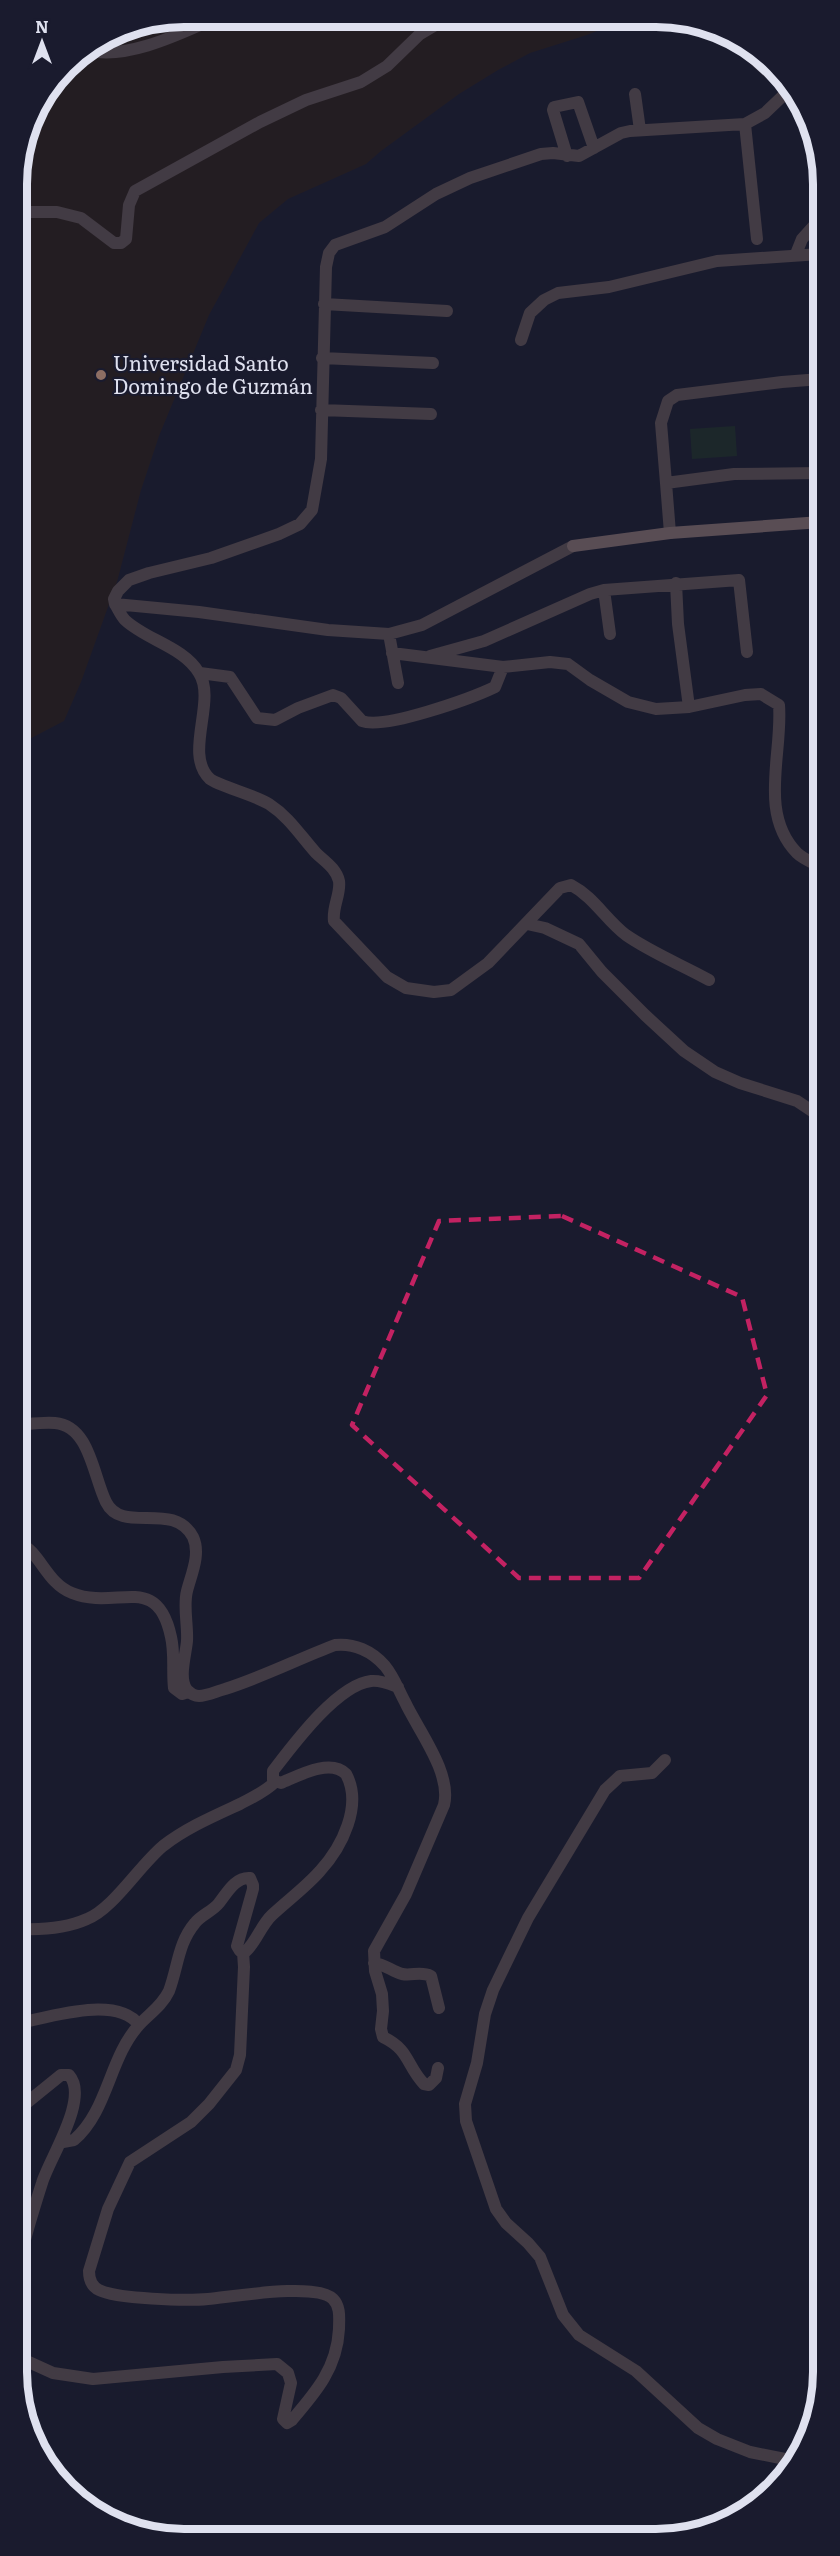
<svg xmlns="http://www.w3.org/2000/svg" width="840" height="2556" font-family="Literata,serif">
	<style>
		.education { fill: #302016 }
		.green { fill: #1f3627 }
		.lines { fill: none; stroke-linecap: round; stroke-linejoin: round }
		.street { stroke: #74625f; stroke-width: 12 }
		.secondary { stroke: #a68a84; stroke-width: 12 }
		.marked { fill: none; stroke: #c32262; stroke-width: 4.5; stroke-dasharray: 12 8; stroke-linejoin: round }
		.education-dot { fill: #8d6e63; stroke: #1a1b2e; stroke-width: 2 }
		.labels { text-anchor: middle; stroke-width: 4.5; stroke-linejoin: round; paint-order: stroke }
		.poi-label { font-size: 20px; fill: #dfe1ef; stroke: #1a1b2e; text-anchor: start }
		.rim { fill: none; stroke: #dfe1ef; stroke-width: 8 }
	</style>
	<rect width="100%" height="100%" fill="#1a1b2e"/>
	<path class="education" d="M184,17l442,2 -39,16 -57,18 -32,17 -39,24 -78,57 -15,13 -78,35 -29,24 -50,92 -50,121 -18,54 -24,92 -36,100 -17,39 -46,24 -1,-572 17,-63 39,-52 47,-29z"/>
	<path class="green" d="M735,426l2,30 -45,3 -2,-30z"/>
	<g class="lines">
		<path class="street" d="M742,48l45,41
			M87,50c39,11 95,-17 131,-33
			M635,94l5,36
			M745,124l12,115
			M567,156l-14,-46 1,-3 24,-5 16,46
			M17,212h40l24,6 33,25h7l5,-4 3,-34 6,-14 125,-69 46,-22 55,-18 26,-16 33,-32 27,-16
			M796,254l6,-15 18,-20
			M324,304l123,7
			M521,340l9,-27 14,-13 14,-7 51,-6 108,-26 103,-7
			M322,358l111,5
			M321,410l110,4
			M666,483l-5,-60 7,-22 9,-6 105,-13 39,-3
			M670,533l-4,-50 68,-9 87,-1
			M573,546l-151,79 -33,9 -61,-4 -129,-18 -84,-8 -1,-5 4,-8 11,-11 20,-7 62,-15 68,-24 21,-10 12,-14 9,-51 5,-192 3,-14 6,-8 50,-18 51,-33 34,-16 71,-24 12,-1 26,3 42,-23 9,-2 115,-7 20,-11 23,-22
			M676,583l2,41 11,83
			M604,590l6,44
			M115,604c3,5 6,12 10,16 21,20 59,27 74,53 18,28 -16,81 11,106 9,7 45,16 59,25 20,13 31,31 47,49 8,8 20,15 23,28 2,13 -7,26 -5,40l53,56 19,11 28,4 17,-2 37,-27 72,-75 11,-3c23,12 35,35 55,50 26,18 56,30 83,45
			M389,634l9,49
			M392,653l111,14 47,-5 18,2 22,16 38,22 28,7 33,-2 56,-12 16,-1 18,11c4,48 -21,108 18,148 6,6 17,10 24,14
			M430,656l54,-15 106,-47 14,-4 135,-10 8,72
			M200,673l30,4 27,41 18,2 23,-12 35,-13 8,3 21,23c22,9 110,-23 133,-34l8,-20
			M527,924l18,4 34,16 23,28 43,43 39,36 31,21 25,11 57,18 24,16
			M19,1425c11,-1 24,-3 36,-2 35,3 38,53 51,79 16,33 67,-2 87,35 8,17 -2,38 -6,54 -4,15 1,34 0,50 -1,13 -9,38 0,49 3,3 7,6 12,6 8,0 18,-5 26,-7 38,-12 73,-30 110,-44 19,-2 37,6 50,21 9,11 13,23 20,36 13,28 47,71 39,103l-38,89 -32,57 1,20 7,23 1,17 -2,18 2,8c27,13 23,28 41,47l5,1 7,-7 2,-10
			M19,1543c21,8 27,40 53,50 45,18 85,-22 99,44 4,17 1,34 3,51l8,6 6,-2
			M665,1760l-13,13 -32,3 -15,14 -77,128 -35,72 -8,24 -8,49 -12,41 1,17 30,88 10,14 22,20 12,14 23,58 16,20 57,36 62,57 19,11 33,13 45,9
			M19,1929c22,1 48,-1 68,-10 26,-10 52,-53 76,-73 23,-18 51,-30 77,-42 13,-7 25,-12 35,-22
			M374,1963c10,1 18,8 28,11 10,2 19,-3 29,2l8,32
			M19,2023c31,-6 98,-28 120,2
			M19,2109l42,-34h8c21,23 -20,84 -27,108 -8,25 -16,51 -22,76
			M63,2142l11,-2c34,-29 35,-82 65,-115 10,-11 23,-19 30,-34 9,-24 9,-48 26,-68 6,-8 18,-12 24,-20 8,-10 16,-26 31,-25l3,7v4l-16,57 3,5 5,1c11,-9 16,-27 27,-37 16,-15 34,-28 48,-44 22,-24 43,-66 26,-97 -16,-16 -48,2 -65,9l-8,-3v-9c20,-26 64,-86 98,-90 10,-1 19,3 27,6
			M20,2358l33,15 40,6 130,-12 54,-3 11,9 3,10 -8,36 4,4 5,-3c24,-28 45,-52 47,-91 0,-10 2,-22 -6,-30 -17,-17 -101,-2 -125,0 -21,2 -92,0 -109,-9 -8,-4 -10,-11 -10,-19l19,-62 22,-47 61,-40 18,-18 27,-34 4,-15 4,-88 -1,-15
			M822,2387l1,-12"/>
		<path class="secondary" d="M573,546l97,-13 151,-11"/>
	</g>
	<path d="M0 0H840V2556H0ZM562,1216l180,81 25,98 -128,183h-120l-167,-153 87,-204z" fill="#1a1b2e" fill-opacity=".55" fill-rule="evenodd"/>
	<path class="marked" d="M562,1216l180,81 25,98 -128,183h-120l-167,-153 87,-204z"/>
	<circle class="education-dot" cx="101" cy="375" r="6"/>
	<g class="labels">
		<g class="poi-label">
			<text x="113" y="371">Universidad Santo<tspan x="113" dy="23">Domingo de Guzmán</tspan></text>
		</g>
	</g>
	<path d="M0 0H840V2556H0ZM184 27H656A157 157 0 0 1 813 184V2372A157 157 0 0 1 656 2529H184A157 157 0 0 1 27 2372V184A157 157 0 0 1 184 27Z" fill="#1a1b2e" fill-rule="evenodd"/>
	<path class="rim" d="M184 27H656A157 157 0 0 1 813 184V2372A157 157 0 0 1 656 2529H184A157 157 0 0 1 27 2372V184A157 157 0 0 1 184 27Z"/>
	<g transform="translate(42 42)" stroke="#1a1b2e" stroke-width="4.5" paint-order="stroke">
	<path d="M0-4.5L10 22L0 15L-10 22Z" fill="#dfe1ef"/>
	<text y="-9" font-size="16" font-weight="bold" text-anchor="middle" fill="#dfe1ef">N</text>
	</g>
</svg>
